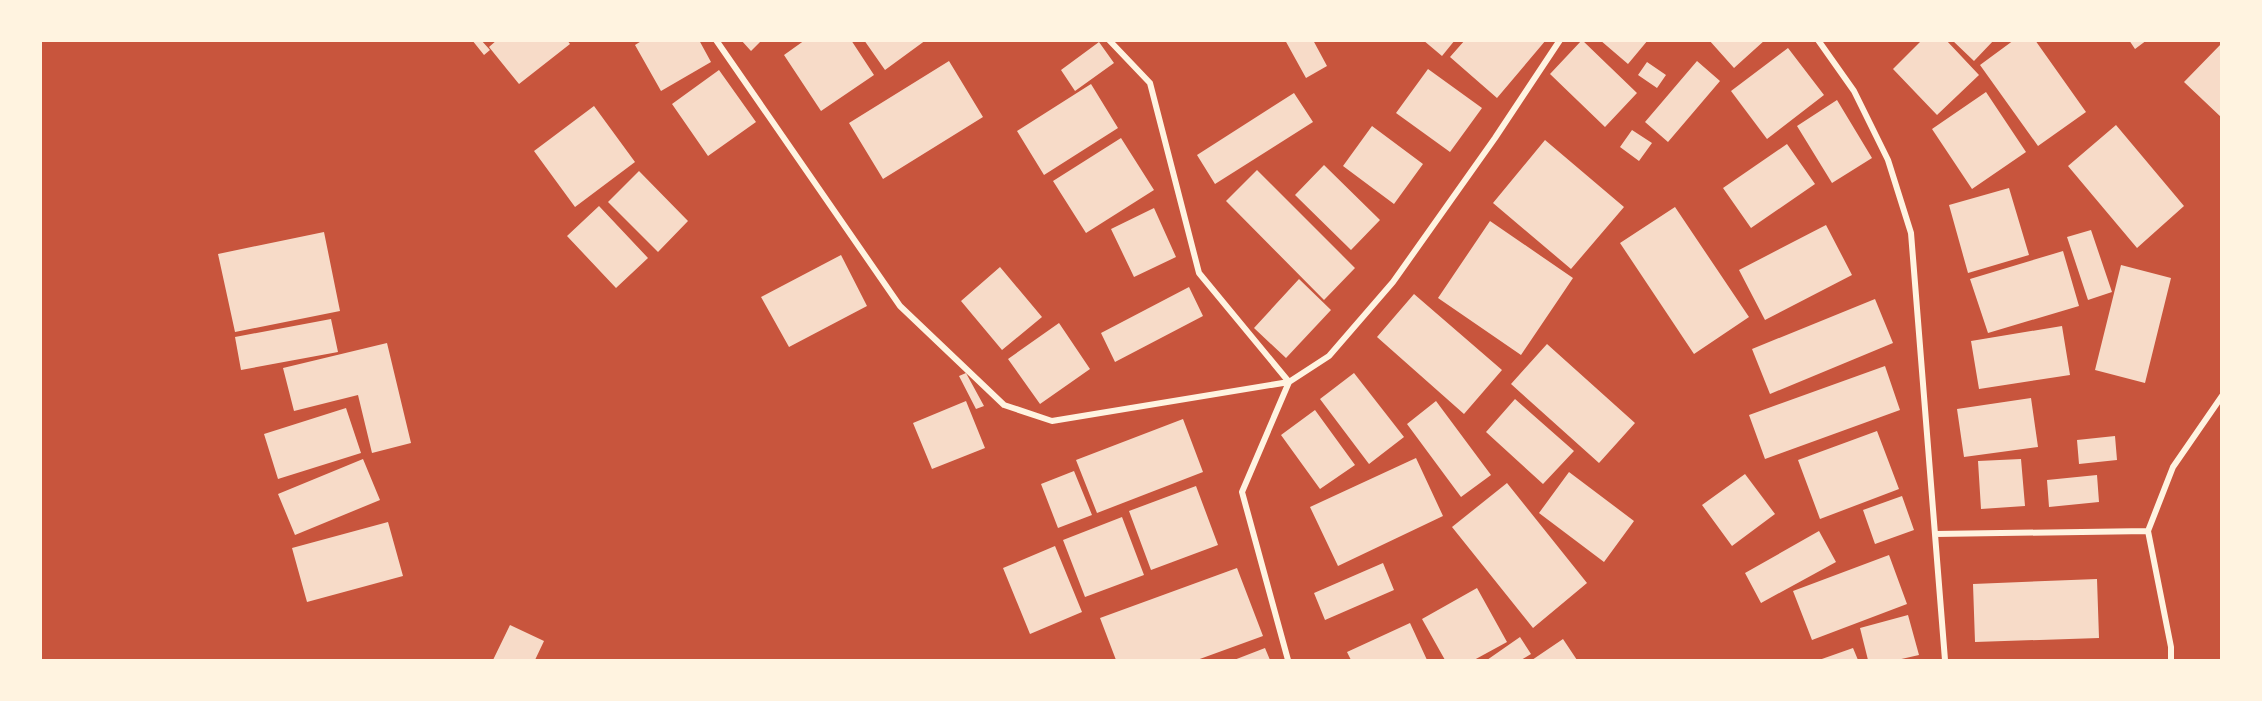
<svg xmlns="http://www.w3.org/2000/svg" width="2262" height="701" font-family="'Open Sans',sans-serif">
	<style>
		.building { fill: #f7dbc8 }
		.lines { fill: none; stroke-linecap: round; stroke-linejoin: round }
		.minor { stroke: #fff3e0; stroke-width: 6 }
	</style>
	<rect width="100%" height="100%" fill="#c8553d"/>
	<path class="building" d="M472,40h9l9,10 -6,5z
		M497,40h70l3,4 -51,40 -30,-37z
		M643,40h56l12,22 -50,29 -26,-46z
		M741,40h21l-11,11z
		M805,40h46l23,35 -53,36 -37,-56z
		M864,40h62l-41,30z
		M1285,40h28l14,26 -21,12z
		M1423,40h32l-13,16z
		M1465,40h81l-49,58 -47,-41z
		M1582,40l55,53 -32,34 -55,-53z
		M1600,40h48l-20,24z
		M1709,40h56l-31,28z
		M1922,40h24l33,35 -42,40 -44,-46z
		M1952,40h42l-20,21z
		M2014,40h21l51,72 -48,34 -58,-81z
		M2129,40h18l-12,9z
		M1099,42l15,21 -39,28 -14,-21z
		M2222,43v75l-38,-36z
		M1788,48l36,47 -57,44 -36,-48z
		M949,61l34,56 -100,62 -34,-56z
		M1697,61l23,20 -52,61 -23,-20z
		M1647,62l19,13 -9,13 -19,-13z
		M1428,69l54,39 -32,44 -54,-39z
		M719,70l37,52 -48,34 -36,-52z
		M1091,84l27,44 -74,47 -27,-44z
		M1986,92l40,60 -54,37 -40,-60z
		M1294,93l19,29 -98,62 -18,-29z
		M1837,100l35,58 -40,25 -35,-57z
		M594,106l41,56 -60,45 -41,-56z
		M2116,125l68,81 -47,42 -69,-82z
		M1372,126l51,38 -29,40 -51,-38z
		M1632,130l20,13 -13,18 -19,-14z
		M1121,138l33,52 -68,43 -33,-52z
		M1545,140l79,67 -53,62 -78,-66z
		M1787,144l28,40 -64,44 -28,-40z
		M1324,165l56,55 -29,30 -56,-55z
		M1257,170l98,98 -31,32 -98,-99z
		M639,171l49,50 -30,31 -50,-50z
		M2009,188l20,67 -61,18 -19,-68z
		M599,206l49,52 -32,30 -49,-52z
		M1675,207l74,110 -55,37 -74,-111z
		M1154,208l22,49 -42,20 -23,-48z
		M1490,221l83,57 -52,77 -83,-57z
		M1826,225l26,50 -87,45 -26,-50z
		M2091,230l21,62 -24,8 -21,-63z
		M324,232l16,79 -105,21 -17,-78z
		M2063,251l16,55 -91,27 -18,-54z
		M841,255l26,51 -78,41 -28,-50z
		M2121,265l50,13 -26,105 -50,-13z
		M1000,267l42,50 -40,33 -41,-49z
		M1299,279l32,31 -45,48 -32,-30z
		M1189,287l14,29 -88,46 -14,-29z
		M1414,294l88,76 -38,44 -87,-77z
		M1875,299l18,44 -123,51 -18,-45z
		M331,319l7,33 -97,18 -6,-33z
		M1059,323l31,46 -50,35 -32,-45z
		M2062,326l8,49 -91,14 -8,-48z
		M387,343l24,100 -39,10 -14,-58 -64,16 -11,-43z
		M1547,344l88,79 -36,40 -88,-79z
		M1885,366l15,44 -135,49 -16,-44z
		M966,373l18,33 -8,3 -17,-33z
		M1354,373l50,64 -35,27 -49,-65z
		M2031,398l7,49 -74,10 -7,-48z
		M1515,399l59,52 -31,33 -57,-52z
		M966,401l19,47 -53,21 -19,-46z
		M1436,401l55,74 -30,22 -54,-73z
		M346,408l15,45 -83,26 -14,-45z
		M1315,410l40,55 -35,24 -39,-54z
		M1183,419l20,53 -106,41 -21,-53z
		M1877,431l22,58 -79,30 -22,-59z
		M2115,436l2,24 -38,4 -2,-24z
		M1416,458l27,58 -105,50 -28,-59z
		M363,459l17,41 -85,35 -17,-41z
		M2021,459l4,47 -44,3 -3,-48z
		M1074,471l18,44 -34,13 -17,-44z
		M1569,472l65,49 -30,41 -65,-49z
		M1745,474l30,40 -43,32 -30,-41z
		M2097,475l2,27 -50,5 -2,-27z
		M1507,483l80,100 -54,45 -81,-101z
		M1196,486l22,59 -67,25 -22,-59z
		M1902,496l12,34 -39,14 -12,-34z
		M1122,517l22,58 -59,22 -22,-57z
		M388,522l15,54 -96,26 -15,-54z
		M1819,531l17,31 -75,41 -16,-30z
		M1055,546l27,66 -52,22 -27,-66z
		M1889,555l18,49 -95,36 -19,-49z
		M1383,563l11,27 -69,30 -11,-27z
		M1237,568l26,68 -66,24h-81l-16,-42z
		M2097,579l2,59 -124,4 -2,-58z
		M1477,588l30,54 -33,18h-29l-23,-41z
		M1908,615l11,40 -22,5h-29l-8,-32z
		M1410,623l17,37h-76l-4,-8z
		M510,625l34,16 -9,19h-42z
		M1520,637l11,17 -10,6h-34z
		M1563,639l14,21h-45z
		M1265,648l5,12h-36z
		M1853,648l5,12h-39z"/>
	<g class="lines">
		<path class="minor" d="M716,40l184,266 104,99 48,16 237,-39 40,-26 64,-74 102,-144 65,-98
			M1109,40l41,43 49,190 90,109
			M1818,40l36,51 34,69 23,73 34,427
			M1935,534l213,-3
			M1288,660l-46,-168 47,-110
			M2171,660v-13l-23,-116 25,-64 49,-71"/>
	</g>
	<rect width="2262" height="701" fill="none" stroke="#fff3e0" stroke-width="84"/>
</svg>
